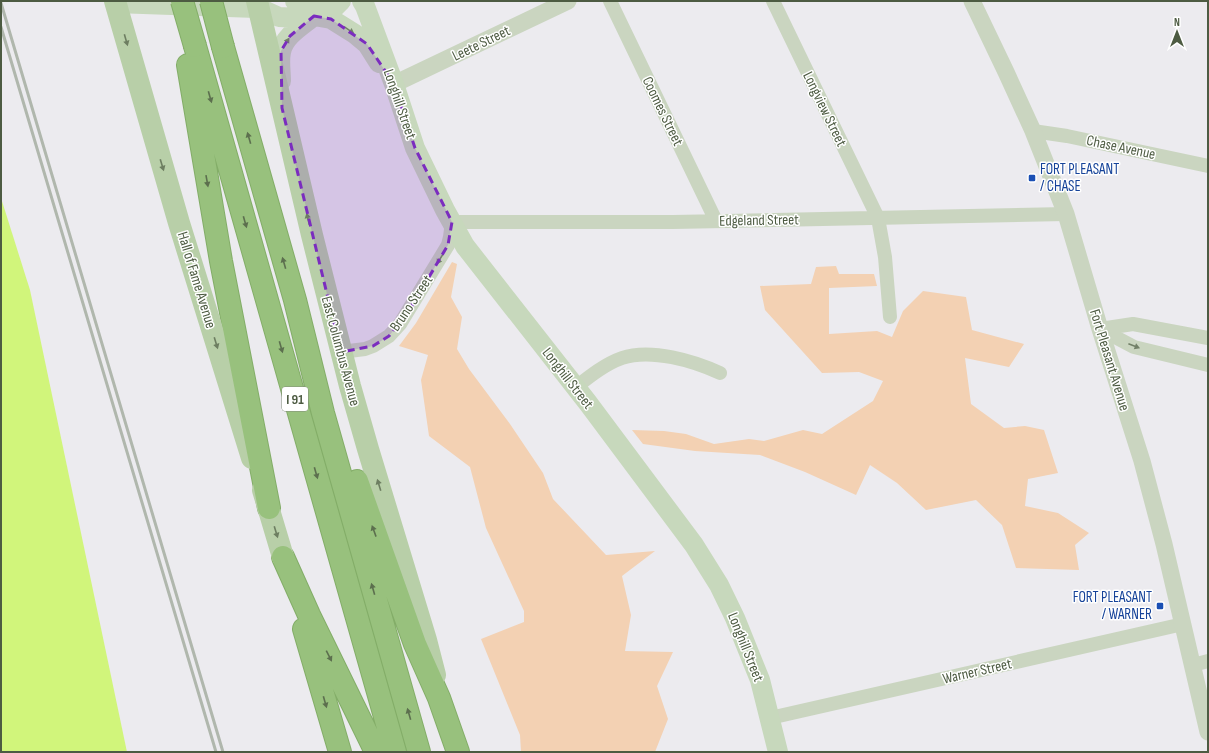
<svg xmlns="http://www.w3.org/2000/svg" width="1209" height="753" font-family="'Sofia Sans Condensed',sans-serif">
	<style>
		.green { fill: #f3d1b3 }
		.water { fill: #d1f57b }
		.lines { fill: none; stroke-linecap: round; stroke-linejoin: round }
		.motorway-casing { stroke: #83ad68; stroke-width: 24 }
		.minor { stroke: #cad5c0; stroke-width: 14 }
		.tertiary { stroke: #cad5c0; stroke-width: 17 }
		.secondary { stroke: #c7d8bc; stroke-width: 20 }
		.primary { stroke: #b8cfa8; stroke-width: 22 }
		.motorway { stroke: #98c17d; stroke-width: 22 }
		.rail { stroke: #b0b7ad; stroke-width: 3 }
		.motorway-bridge-casing { stroke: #83ad68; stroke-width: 24; stroke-linecap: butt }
		.motorway-bridge { stroke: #98c17d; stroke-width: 22 }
		.oneway { fill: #728067 }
		.oneway2 { fill: #6d7e61 }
		.oneway3 { fill: #5c6f4e }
		.oneway4 { fill: #728068 }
		.marked { fill: #7b2cbf; fill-opacity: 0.2; stroke: #7b2cbf; stroke-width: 3; stroke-dasharray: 8 5; stroke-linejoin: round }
		.transit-dot { fill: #1a4fb4; stroke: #fff; stroke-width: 1.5 }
		.labels { text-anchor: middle; stroke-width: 3; stroke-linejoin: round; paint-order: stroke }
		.shield { fill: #fff; stroke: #828c7b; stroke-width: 1 }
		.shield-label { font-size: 14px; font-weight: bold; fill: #4d5b42 }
		.street-label { font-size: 15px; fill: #4d5b42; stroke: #fff }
		.transit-label { font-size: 15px; fill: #164399; stroke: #fff; text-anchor: start }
	</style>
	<rect width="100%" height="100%" fill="#ecebef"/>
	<path class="green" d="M452,262l5,2 -6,33 11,20 -5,32 12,20 41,55 33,49 10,26 53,56 49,-4 -33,25 9,39 -6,36 48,1 -16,34 11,33 -13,33h-134l-1,-17 -39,-96 43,-17v-11l-38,-83 -16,-61 -41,-31 -8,-56 7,-25 -29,-9 17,-23z
		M836,266l3,8h35l3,12 -48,2v46l48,-3 15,6 11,-26 20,-20 43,6 6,33 52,14 -15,23 -44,-9 6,46 33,24 21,-2 19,4 14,43 -30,6 -3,27 33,7 31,20 -14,12 4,25 -63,-2 -14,-43 -26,-25 -50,10 -29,-27 -27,-18 -14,30 -51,-23 -45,-17 -65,-4 -52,-7 -11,-14 32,1 22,3 28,10 35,-5 15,2 39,-11 19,4 51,-33 10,-20 -24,-9 -37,1 -57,-63 -5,-24 51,-2 5,-17z"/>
	<path class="water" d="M1,198l29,92 97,462h-126z"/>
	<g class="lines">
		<g class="motorway-casing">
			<path id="motorway" d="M195,46l200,706
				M223,47l72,253 28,113 96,339
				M188,65l33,196 48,247
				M357,481l58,163 24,54 19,54
				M283,557l26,58 67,137
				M304,629l36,123"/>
		</g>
		<path class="minor" d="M610,1l106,220
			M773,1l105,217 7,39 5,60
			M1033,131l34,5 141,30
			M1100,329l34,18 74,18
			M1100,329l33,-5 75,14
			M341,352l24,-3 8,-3 16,-10 11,-12 48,-79 2,-8 2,-15h221l393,-8
			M576,387c14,-11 29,-23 46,-29 29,-10 72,3 98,15
			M1193,665l15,-4
			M770,718l413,-94"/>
		<path class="tertiary" d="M972,1l34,71 27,59 33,83 34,115 42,132 22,83 44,188
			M394,84l174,-83"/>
		<path class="secondary" d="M295,1h17
			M362,1l3,5 29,78 21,64 30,62 20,36 123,157 106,142 25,40 16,33 25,62 18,72
			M115,3l144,5 20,9 21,1 14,-2 20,-8 7,-7
			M281,81c0,-10 -2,-19 0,-29 3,-16 21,-26 33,-36l17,3 24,15 12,10 12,19"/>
		<path class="primary" d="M115,1l64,222 73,235
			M257,1l55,234 38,151 18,63 58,191 9,35
			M263,490l20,67"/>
		<use href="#motorway" class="motorway"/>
		<path class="rail" d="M1,3l222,749
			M1,27l215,725"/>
		<g class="motorway-bridge-casing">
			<path id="motorway-bridge" d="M182,1l13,45
				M211,1l12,46"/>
		</g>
		<use href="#motorway-bridge" class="motorway-bridge"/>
	</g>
	<defs><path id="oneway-solid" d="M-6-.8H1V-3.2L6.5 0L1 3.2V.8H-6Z"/></defs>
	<g class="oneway">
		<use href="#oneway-solid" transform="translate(349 30) rotate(34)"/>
		<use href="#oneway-solid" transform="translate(286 43) rotate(-58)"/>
	</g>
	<g class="oneway2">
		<use href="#oneway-solid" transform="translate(126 40) rotate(74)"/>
		<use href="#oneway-solid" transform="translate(162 165) rotate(73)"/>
		<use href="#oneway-solid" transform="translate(308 219) rotate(-103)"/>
		<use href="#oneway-solid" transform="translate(216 343) rotate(73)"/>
		<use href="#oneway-solid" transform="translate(379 485) rotate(-107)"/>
		<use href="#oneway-solid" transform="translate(276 532) rotate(73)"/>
	</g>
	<g class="oneway3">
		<use href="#oneway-solid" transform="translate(210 97) rotate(74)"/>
		<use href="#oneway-solid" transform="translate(249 138) rotate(-106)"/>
		<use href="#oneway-solid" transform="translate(207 181) rotate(80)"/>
		<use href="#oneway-solid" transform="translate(245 222) rotate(74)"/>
		<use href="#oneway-solid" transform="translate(284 263) rotate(-106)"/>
		<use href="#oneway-solid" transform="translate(281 347) rotate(74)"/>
		<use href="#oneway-solid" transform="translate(316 473) rotate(74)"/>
		<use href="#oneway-solid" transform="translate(374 531) rotate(-110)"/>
		<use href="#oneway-solid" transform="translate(373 589) rotate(-106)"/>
		<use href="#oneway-solid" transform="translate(329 656) rotate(63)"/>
		<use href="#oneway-solid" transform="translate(325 702) rotate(74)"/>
		<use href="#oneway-solid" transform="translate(409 714) rotate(-106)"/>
	</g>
	<g class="oneway4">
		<use href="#oneway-solid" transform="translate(440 259) rotate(122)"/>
		<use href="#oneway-solid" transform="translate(1134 346) rotate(21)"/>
	</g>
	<path class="marked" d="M314,16l17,3 36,25 27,40 21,64 37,74 -4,23 -38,64 -21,27 -16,10 -32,6 -59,-244 -1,-57 9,-15z"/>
	<g class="transit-dot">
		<rect x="1028" y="174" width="8" height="8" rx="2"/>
		<rect x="1156" y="602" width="8" height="8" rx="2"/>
	</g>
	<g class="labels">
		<rect class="shield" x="282" y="387" width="26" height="24" rx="3"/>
		<g class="shield-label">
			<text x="295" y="404">I 91</text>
		</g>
		<g class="street-label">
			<text transform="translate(481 43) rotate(-26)" y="5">Leete Street</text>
			<text transform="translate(400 104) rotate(71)" y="5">Longhill Street</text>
			<text transform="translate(825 109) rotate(64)" y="5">Longview Street</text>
			<text transform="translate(663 111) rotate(64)" y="5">Coomes Street</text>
			<text transform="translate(1121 147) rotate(12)" y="5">Chase Avenue</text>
			<text transform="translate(759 220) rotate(-1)" y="5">Edgeland Street</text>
			<text transform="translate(197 280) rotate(73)" y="5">Hall of Fame Avenue</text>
			<text transform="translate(411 303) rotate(-56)" y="5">Bruno Street</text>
			<text transform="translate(341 351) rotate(75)" y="5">East Columbus Avenue</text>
			<text transform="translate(1110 360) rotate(73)" y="5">Fort Pleasant Avenue</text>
			<text transform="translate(568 378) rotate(52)" y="5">Longhill Street</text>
			<text transform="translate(746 647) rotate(68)" y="5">Longhill Street</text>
			<text transform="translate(977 671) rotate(-13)" y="5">Warner Street</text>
		</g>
		<g class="transit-label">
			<text x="1040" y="174">FORT PLEASANT<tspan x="1040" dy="17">/ CHASE</tspan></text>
			<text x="1152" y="602" text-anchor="end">FORT PLEASANT<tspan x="1152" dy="17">/ WARNER</tspan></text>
		</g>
	</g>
	<rect width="1209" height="753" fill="none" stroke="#4d5b42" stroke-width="4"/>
	<g transform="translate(1177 32)" stroke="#ffffff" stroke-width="3" paint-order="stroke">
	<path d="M0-3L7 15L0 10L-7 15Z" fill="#4d5b42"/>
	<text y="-6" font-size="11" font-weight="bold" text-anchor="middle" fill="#4d5b42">N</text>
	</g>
</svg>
